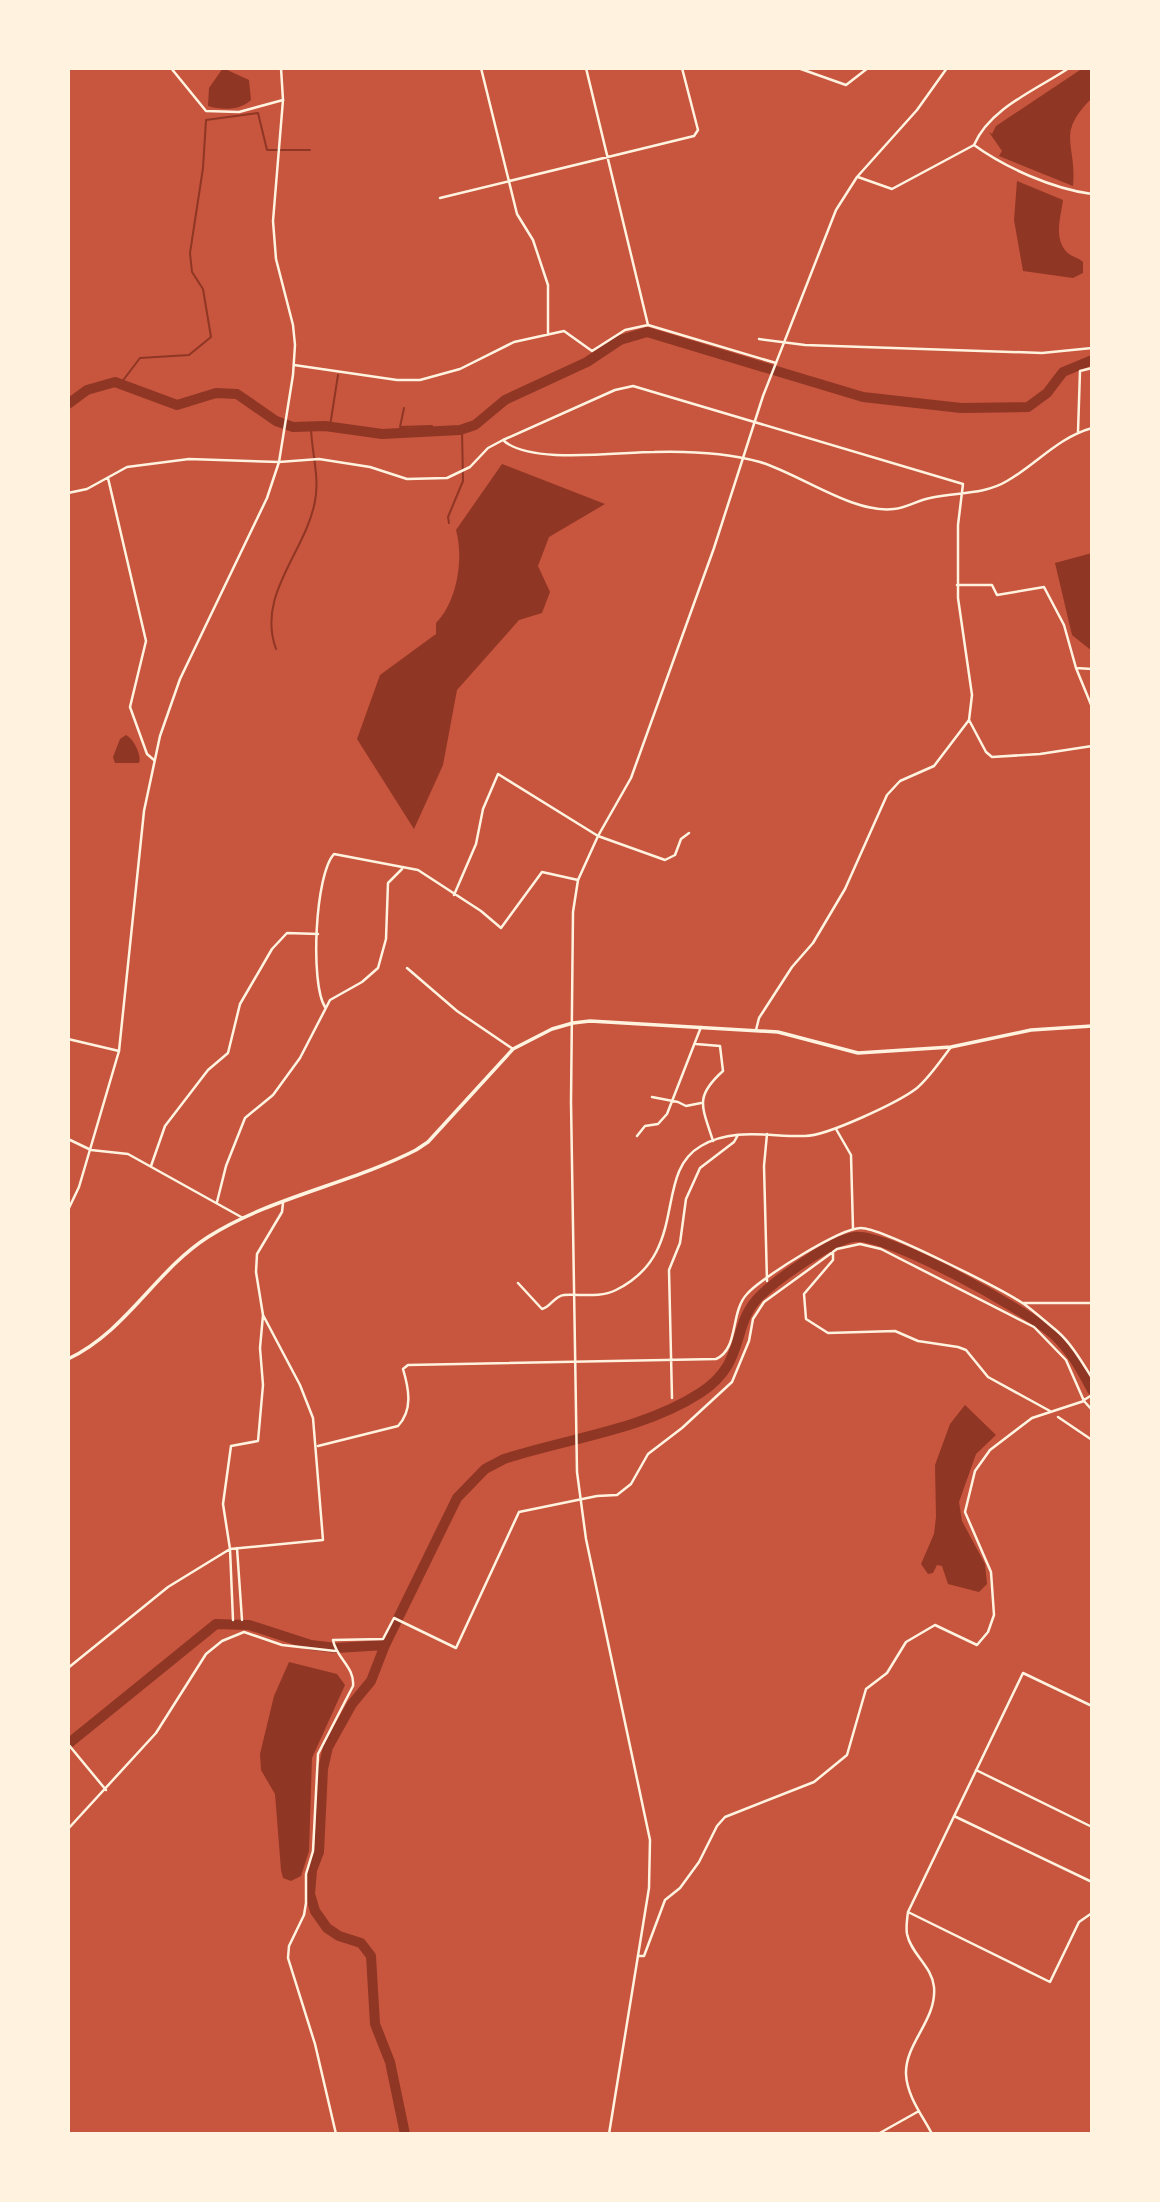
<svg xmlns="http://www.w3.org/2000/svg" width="1160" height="2202" font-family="'IBM Plex Sans',sans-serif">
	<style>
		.water { fill: #8f3625 }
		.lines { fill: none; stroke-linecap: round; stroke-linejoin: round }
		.stream { stroke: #8f3625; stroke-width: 2 }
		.river { stroke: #8f3625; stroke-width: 10 }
		.minor { stroke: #fff3e0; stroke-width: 2.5 }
		.tertiary { stroke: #fff3e0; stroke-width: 2.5 }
		.primary { stroke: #fff3e0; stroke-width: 3.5 }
	</style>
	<rect width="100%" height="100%" fill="#c8553d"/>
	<path class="water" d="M223,68l26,12 2,20c-11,11 -30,10 -43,6l1,-18z
		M1083,68h9v30c-37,37 -15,45 -19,88l-74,-30 3,-5 -13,-19 3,2 4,-8z
		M1017,181l46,19c-2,16 -9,36 2,50 5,7 13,7 18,12v11l-10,5 -50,-7 -9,-51z
		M502,464l103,40 -56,33 -11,29 12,26 -8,21 -23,7 -62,70 -14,75 -29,64 -57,-90 23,-64 56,-41v-11c21,-21 28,-64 20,-93z
		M1092,553v98l-20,-16 -17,-72z
		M126,735c8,4 16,21 13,28h-24l-2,-6 7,-18z
		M965,1405l31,30 -20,19 -17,48 3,19 23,43 2,20 -8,8 -31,-8 -6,-18 -5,-1 -4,8 -5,1 -7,-10 13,-30 2,-17 -1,-52 15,-41z
		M289,1662l48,12 8,11 -33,73 -3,93 -8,25 -10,5 -8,-3 -2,-8 -6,-76 -14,-24 -1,-16 14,-58z"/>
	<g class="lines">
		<path class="stream" d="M121,383l19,-25 49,-3 22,-18 -8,-48 -11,-17 -2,-19 13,-85 3,-48 52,-7 9,37h43
			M404,408l-4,19 32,-1v6
			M330,426l8,-51
			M68,487h1
			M449,523l-1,-6 15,-36 -1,-51
			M276,649c-20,-55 30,-97 39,-148 5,-25 -4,-50 -4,-75"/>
		<path class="river" d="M68,404l19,-14 28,-8 62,23 39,-12 21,1 39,27 17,6 32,-1 57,8 78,-4 15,-5 30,-25 82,-38 33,-22 27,-8 216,65 98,11 67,-1 19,-14 16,-21 29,-12
			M68,1744l148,-120 33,1 62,20 25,3 49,-3
			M405,2134l-15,-72 -15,-38 -4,-68 -10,-13 -22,-7 -12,-8 -12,-17 -5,-17 2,-24 7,-18 4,-83 5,-22 24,-43 19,-23 14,-36 72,-147 28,-29 19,-10c65,-21 139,-29 196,-66 48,-31 30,-68 60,-97 16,-16 72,-56 94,-59 33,-4 170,72 199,97 17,15 28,35 39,56"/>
		<path class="minor" d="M171,68l35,43 33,1 44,-12
			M481,68l36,146 16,26 15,45v49
			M586,68l62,257
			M798,68l48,17 22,-17
			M1069,68c-33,22 -79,40 -95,77 32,23 79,44 118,49
			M858,177l34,12 82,-44
			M440,198l254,-62 4,-6 -16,-62
			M759,339l46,6 237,8 50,-5
			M294,365l103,15h23l40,-11 54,-27 50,-11 28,20 33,-21 23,-5 128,38
			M1078,432l2,-61 12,-3
			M503,440c26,25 116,12 151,12 34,-1 73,1 106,10 40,12 93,52 134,47 13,-1 24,-9 36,-11 25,-6 54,-3 77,-17 30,-17 50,-43 85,-53
			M108,478l38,163 -16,66 17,47 7,6
			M68,493l19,-4 40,-22 62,-8 90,3 40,-3 51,8 37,12 40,-1 23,-11 18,-19 15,-8 112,-50 18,-4 330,98 -5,41v73l14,97 -3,25 -35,46 -34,15 -13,14 -42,94 -32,54 -21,24 -33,51 -3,12
			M957,585h35l5,10 47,-8 20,38 12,43 16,39
			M1076,668l16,1
			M969,720l17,32 6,5 48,-3 52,-8
			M454,895l22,-51 7,-35 15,-35 100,62 67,24 10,-5 6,-16 8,-6
			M407,968l50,43 56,38
			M325,1007c-15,-23 -10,-133 9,-153l84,16 63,41 20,17 41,-56 36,8
			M68,1039l51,12
			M696,1044l24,2 3,25c-29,26 -21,35 -10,70
			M652,1097l26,5 8,4 15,-3
			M836,1129l15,26 2,74
			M637,1136l8,-10 13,-2 9,-10 34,-87
			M68,1139l23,11 37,4 115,64
			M151,1166l14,-40 43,-56 20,-17 12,-49 32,-55 15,-16 31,1
			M217,1202l9,-36 19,-48 28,-23 27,-37 30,-58 32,-18 16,-14 8,-29 2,-56 14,-14
			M833,1252v8l-29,34 2,25 22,14 67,-2 23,10 40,6 8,3 22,27 62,34
			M767,1281l-3,-115 3,-32
			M518,1283l24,26c9,-2 12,-13 22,-14 17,-1 36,3 52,-5 75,-37 36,-116 85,-144 33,-19 69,-9 104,-10 22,0 94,-34 112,-48 13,-11 24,-28 34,-41
			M1022,1303h70
			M672,1398l-3,-128 11,-27 6,-44 14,-31 34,-26 4,-7
			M1084,1400l8,-5
			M1058,1417l34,23
			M318,1446l80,-20c15,-16 11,-37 5,-57l5,-4 308,-6c23,-10 14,-47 31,-65 14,-16 93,-66 114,-66 21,0 142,62 163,76 11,8 22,18 33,27 14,12 25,31 35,47
			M237,1548l5,72
			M233,1620l-3,-71 -7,-45 8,-58 27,-5 5,-56 -3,-37 3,-33
			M68,1668l100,-81 62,-38 93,-9 -10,-122 -13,-33 -37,-70 -7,-43 1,-18 25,-42 1,-9
			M68,1744l38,46
			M976,1770l116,57
			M954,1816l138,66
			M68,1829l88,-96 50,-79 16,-13 22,-9 38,13 53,6
			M908,1912l142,70 29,-60 13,-9
			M638,1956h6l21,-56 15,-12 19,-26 18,-36 8,-9 89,-35 33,-27 19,-66 21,-16 19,-31 29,-17 42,20 11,-13 6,-17 -3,-43 -26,-60 10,-41 15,-21 42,-32 52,-17
			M336,2134l-21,-90 -27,-86 1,-12 15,-31 2,-12v-29l7,-23 5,-97 35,-68c2,-19 -17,-28 -20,-46l50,-1 11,-21 62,30 63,-136 78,-16 20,-1 14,-11 17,-30 34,-26 50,-46 17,-41 4,-22 11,-17 73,-53 23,-5 21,5 153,78 32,33 18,41 8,9
			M878,2134l41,-23
			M932,2134c-10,-19 -25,-38 -26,-60 -1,-31 31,-54 28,-87 -2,-21 -23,-33 -27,-53 -1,-6 0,-15 1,-22l115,-239 69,33"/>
		<path class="tertiary" d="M68,1210l11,-23 40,-136 25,-240 16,-75 20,-57 87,-181 12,-36 14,-87 2,-30 -2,-20 -17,-66 -3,-38 10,-121 -2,-32
			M609,2134l40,-246 1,-48 -64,-301 -9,-67 -6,-370 2,-190 5,-32 20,-44 33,-58 83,-230 49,-152 73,-186 21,-33 60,-67 30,-42"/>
		<path class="primary" d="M68,1359c59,-28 87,-88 140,-122 63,-40 142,-53 208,-87l12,-8 85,-93 39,-20 21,-6 17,-2 188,11 80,21 93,-6 80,-17 61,-4"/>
	</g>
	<rect width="1160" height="2202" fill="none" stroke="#fff3e0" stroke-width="140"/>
</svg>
